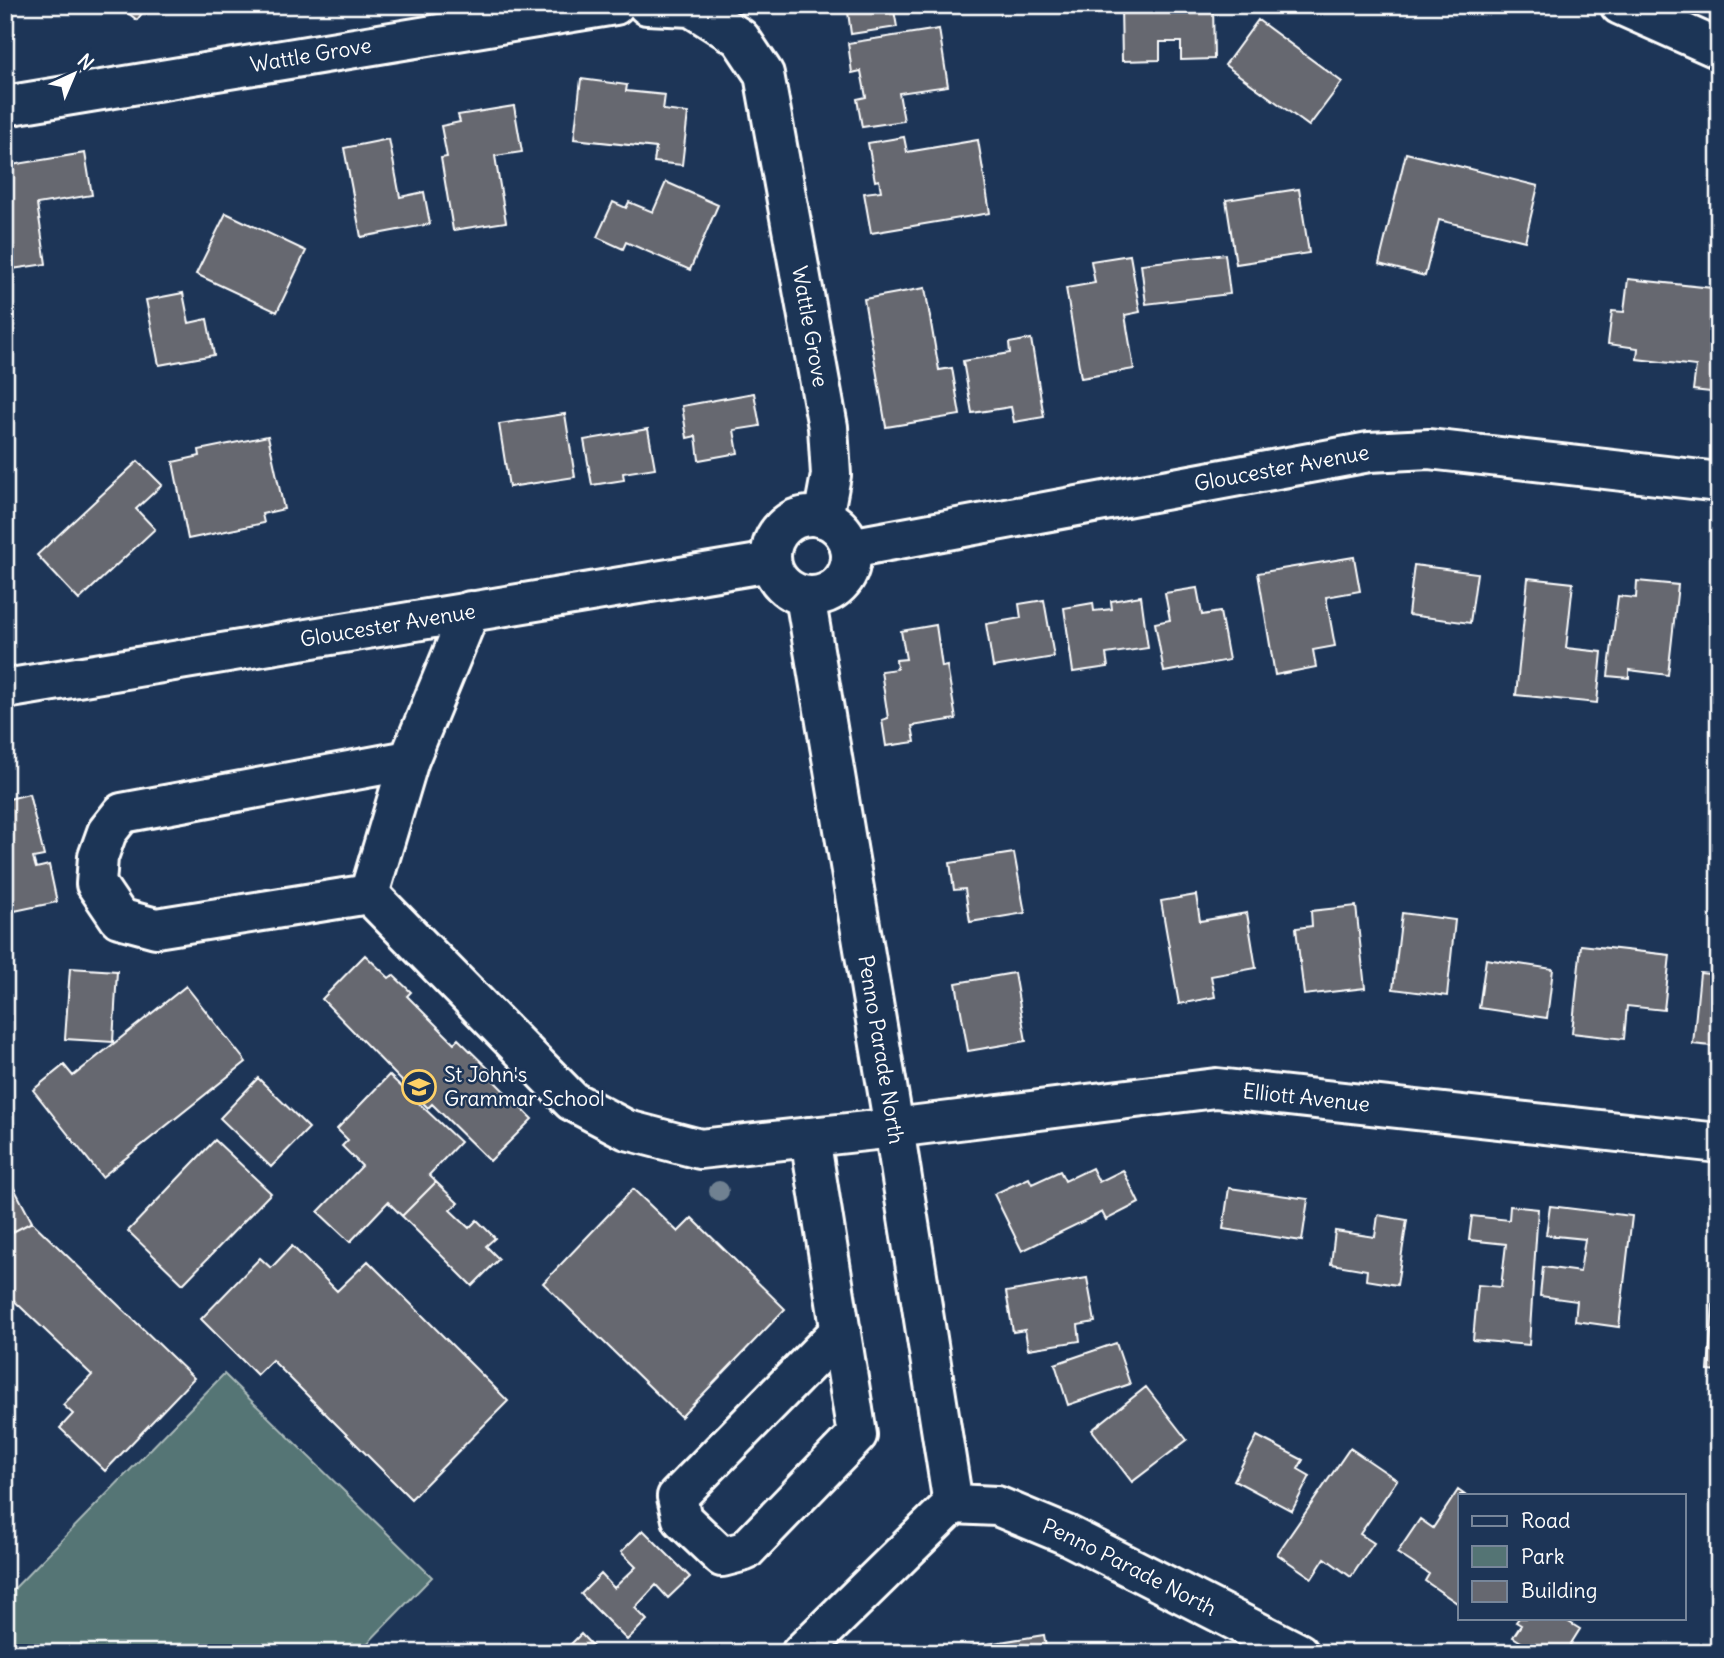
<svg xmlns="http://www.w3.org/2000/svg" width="1724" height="1658" font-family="Delius,sans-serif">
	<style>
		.green { fill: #547474; stroke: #aababa; stroke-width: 2 }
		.building { fill: #666870; stroke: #fff; stroke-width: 2 }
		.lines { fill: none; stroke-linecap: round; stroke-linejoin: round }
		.minor-casing { stroke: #fff; stroke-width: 44 }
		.major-casing { stroke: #fff; stroke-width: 44 }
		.minor { stroke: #1d3557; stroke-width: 38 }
		.major { stroke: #1d3557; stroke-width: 38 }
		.tree { fill: #6f8191 }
		.labels { text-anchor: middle; stroke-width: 5; stroke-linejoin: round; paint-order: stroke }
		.street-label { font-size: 21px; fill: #fff; stroke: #1d3557 }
		.poi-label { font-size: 21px; fill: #fff; stroke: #1d3557; text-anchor: start }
	</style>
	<rect width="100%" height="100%" fill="#1d3557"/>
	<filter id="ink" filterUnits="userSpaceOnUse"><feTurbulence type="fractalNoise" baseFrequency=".0143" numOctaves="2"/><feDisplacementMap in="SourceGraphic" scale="14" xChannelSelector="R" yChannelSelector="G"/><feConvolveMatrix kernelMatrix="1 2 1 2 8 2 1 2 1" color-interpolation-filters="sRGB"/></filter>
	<g filter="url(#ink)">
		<path class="green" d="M224,1374l208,203 -74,76h-353v-55z"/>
		<path class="building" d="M118,5h30l-11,15z
			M847,5h46l4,22 -46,7z
			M1121,5h92l1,54 -33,1v-18h-21v18l-38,1z
			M1258,20l84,62 -33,44 -84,-61z
			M939,29l9,57 -49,7 5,28 -42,6 -5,-28 9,-2 -5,-26 -9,2 -4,-30z
			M581,79l46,6 -1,6 39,4 -2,15 25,3 -6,52 -28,-3 2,-14 -82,-9z
			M514,106l8,46 -27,4 11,66 -53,8 -12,-72 6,-1 -6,-31 19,-4 -2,-7z
			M904,137l3,15 71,-12 12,73 -119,20 -7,-40 17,-2 -2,-11 -4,1 -7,-38z
			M389,139l11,58 24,-5 6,32 -69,13 -17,-89z
			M85,153l7,42 -55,9 9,60 -41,6v-104z
			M1406,153l132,33 -13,55 -86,-21 -14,56 -46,-12z
			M666,182l52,23 -28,65 -64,-28 -3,7 -26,-12 16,-35 13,6 3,-6 24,10z
			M1299,189l10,64 -73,11 -10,-64z
			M226,213l80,38 -29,61 -81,-38z
			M1225,254l5,40 -84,10 -5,-40z
			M1130,255l10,57 -15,3 9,54 -53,9 -15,-90 29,-5 -4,-22z
			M1628,279l84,9 -1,13 8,1v91l-26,-3 3,-24 -59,-7 1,-11 -30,-4 4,-33 12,1z
			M925,288l14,82 13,-2 8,47 -74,12 -22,-128z
			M183,293l6,30 18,-4 7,36 -55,10 -13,-65z
			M1031,339l13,78 -30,5 -3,-15 -39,6 -9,-52 47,-8 -1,-10z
			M754,393l6,33 -26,4 4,23 -39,7 -3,-24 -9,2 -5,-32z
			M565,414l10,63 -66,10 -10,-63z
			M648,429l7,39 -32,5 1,7 -32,5 -8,-45z
			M268,436l16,73 -22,5 2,9 -76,16 -15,-77 27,-6 -1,-6z
			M138,461l24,24 -26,24 19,20 -76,71 -42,-45z
			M1354,557l6,34 -34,6 9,49 -22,4 3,17 -41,8 -17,-102z
			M1414,565l63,8 -7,50 -62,-8z
			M1528,578l45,5 -7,65 36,4 -5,51 -81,-8z
			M1637,581l41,4 -10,90 -39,-5v8l-21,-2 10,-80 18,2z
			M1197,588l5,27 18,-3 9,48 -65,12 -9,-49 15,-3 -5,-27z
			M1141,596l7,52 -42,6 2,13 -35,5 -9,-64 29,-5 1,8 18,-2 -1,-8z
			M1044,600l10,57 -61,10 -7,-43 35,-6 -2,-14z
			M1719,607v43h-3z
			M936,625l6,42 5,-1 9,53 -44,7 3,16 -29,4 -4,-26 6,-2 -7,-47 16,-2 -1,-9 10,-1 -5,-28z
			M29,794l15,62 -11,2 3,10 13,-3 8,37 -52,11v-113z
			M1014,853l11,60 -55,9 -5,-33 -11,1 -4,-27z
			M1196,895l4,26 47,-8 9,55 -45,8 4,21 -36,7 -18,-103z
			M1356,906l9,82 -61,7 -8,-67 16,-2 -1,-15z
			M1402,913l53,7 -8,76 -54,-7z
			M1581,945l89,10 -6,55 -37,-4 -3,33 -52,-6z
			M365,955l24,23 4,-3 18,17 -4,4 47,47 4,-4 36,35 -3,4 41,41 -42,42 -58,-57 -4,4 -106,-109z
			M1486,959l67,10 -6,49 -68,-10z
			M70,968l47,3 -4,71 -48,-3z
			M1014,973l12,68 -58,10 -12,-68z
			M1700,973l19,2v72l-26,-3z
			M186,986l60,76 -144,115 -69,-87 31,-25 9,11z
			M389,1075l71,67 -31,33 7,7 -34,34 -14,-14 -38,40 -32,-30 44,-46 -20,-20 6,-6 -11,-11z
			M258,1078l51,50 -38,39 -51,-49z
			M215,1140l56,53 -88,91 -55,-53z
			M1092,1168l7,14 24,-12 16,33 -33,17 -4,-8 -80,39 -28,-57 35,-16 3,6 28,-13 5,10z
			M5,1171l27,51 -27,14z
			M436,1182l22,21 -8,7 19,18 8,-8 18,18 -9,8 13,13 -27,27 -70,-70z
			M1229,1188l79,11 -6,42 -79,-12z
			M633,1189l45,43 14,-14 93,91 -104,108 -138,-134z
			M1510,1206l28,3 -9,136 -56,-5 5,-55 23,2 5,-43 -37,-4 3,-24 37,4z
			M1550,1206l82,10 -13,111 -44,-6 2,-20 -37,-5 3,-29 37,5 5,-33 -39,-4z
			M1378,1215l29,5 -10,65 -31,-5 1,-10 -36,-6 4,-33 40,6z
			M32,1222l162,156 -89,93 -45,-43 13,-14 -10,-9 29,-30 -87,-83v-23l4,-4 -4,-7v-22z
			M292,1246l45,45 31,-30 140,140 -97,98 -139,-139 -15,15 -56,-56 59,-61 11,10z
			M1716,1264h3v108l-11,-1z
			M1087,1278l8,44 -17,3 2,16 -52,8 -3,-19 -12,2 -7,-40z
			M1116,1343l14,41 -62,21 -13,-41z
			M1146,1387l41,53 -55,42 -40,-52z
			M1257,1436l46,24 -5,9 12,7 -18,35 -58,-31z
			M1350,1448l47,32 -37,54 14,9 -23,34 -26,-19 -13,20 -35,-24z
			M1458,1490l7,5h-5v110l-35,-24 4,-7 -32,-21 23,-34 13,9z
			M643,1530l47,47 -22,21 -12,-13 -21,23 12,12 -20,20 -46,-46 20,-20 13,14 22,-21 -15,-15z
			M1519,1618h43l18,11 -15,24h-15l-10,-7 -3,6 -24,-15 8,-12 -5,-3z
			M581,1634l18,19h-37z
			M1044,1635l3,18h-116z"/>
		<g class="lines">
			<g class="minor-casing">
				<g id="minor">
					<path id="s1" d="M647,5l44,2 49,31 24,36 64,353 3,48 -8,43"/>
					<path id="s2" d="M5,106l610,-101"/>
					<circle cx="811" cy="556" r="40"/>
					<path id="s3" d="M850,548l519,-96 60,-3 290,33"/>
					<path id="s4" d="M805,596l89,532 59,376 44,2 70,29 232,118"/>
					<path id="s5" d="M5,689l766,-127"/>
					<path d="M409,760l-287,53 -15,19 -9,25 -2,27 23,34 37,10 213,-34 40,-134 61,-149"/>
					<path id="s6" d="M369,894l203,207 55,29 73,19 194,-21 322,-40 503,55"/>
					<path d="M810,1137l47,298 -112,116 -23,6 -40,-38 -5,-22 164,-167"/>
					<path d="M801,1653l152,-149"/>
				</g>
			</g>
			<g class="major-casing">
				<path id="major" d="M1620,5l99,44"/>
			</g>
			<use href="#minor" class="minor"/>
			<use href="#major" class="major"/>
		</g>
		<circle class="tree" cx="719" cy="1191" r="10"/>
	</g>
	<defs>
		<g id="school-ring" transform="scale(1.75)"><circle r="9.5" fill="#1d3557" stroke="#ffd166" stroke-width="1.5"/><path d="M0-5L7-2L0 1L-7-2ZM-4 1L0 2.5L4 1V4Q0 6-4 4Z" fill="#ffd166"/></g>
	</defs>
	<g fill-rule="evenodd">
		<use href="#school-ring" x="419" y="1087"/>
	</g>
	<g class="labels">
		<g class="street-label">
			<text dy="7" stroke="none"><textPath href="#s2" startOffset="310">Wattle Grove</textPath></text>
			<text dy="7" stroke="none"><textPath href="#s1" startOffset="402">Wattle Grove</textPath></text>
			<text dy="7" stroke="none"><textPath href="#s3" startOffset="439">Gloucester Avenue</textPath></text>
			<text dy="7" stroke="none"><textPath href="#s5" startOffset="388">Gloucester Avenue</textPath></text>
			<text dy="7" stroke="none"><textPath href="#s4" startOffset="460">Penno Parade North</textPath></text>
			<text dy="7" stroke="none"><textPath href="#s6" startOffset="1038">Elliott Avenue</textPath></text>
			<text dy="7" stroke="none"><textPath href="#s4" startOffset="1110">Penno Parade North</textPath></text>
		</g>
		<g class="poi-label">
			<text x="444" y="1082">St John's<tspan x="444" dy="24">Grammar School</tspan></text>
		</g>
	</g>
	<rect width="1724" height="1658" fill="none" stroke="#1d3557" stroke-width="28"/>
	<rect x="14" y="14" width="1696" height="1630" fill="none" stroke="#fff" stroke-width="2.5" filter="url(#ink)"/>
	<rect x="1458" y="1494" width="228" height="126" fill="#1d3557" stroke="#77869a" stroke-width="2"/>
	<rect x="1472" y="1516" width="35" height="10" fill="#1d3557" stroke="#77869a" stroke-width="2"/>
	<text x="1521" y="1528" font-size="21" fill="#ffffff">Road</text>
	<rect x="1472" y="1546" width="35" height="21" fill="#547474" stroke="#77869a" stroke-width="2"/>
	<text x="1521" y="1564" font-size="21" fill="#ffffff">Park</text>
	<rect x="1472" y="1581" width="35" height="21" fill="#666870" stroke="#77869a" stroke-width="2"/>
	<text x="1521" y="1598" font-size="21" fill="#ffffff">Building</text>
	<g transform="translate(74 74) rotate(44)" stroke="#1d3557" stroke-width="5" paint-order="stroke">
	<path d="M0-5L12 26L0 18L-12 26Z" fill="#ffffff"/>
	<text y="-10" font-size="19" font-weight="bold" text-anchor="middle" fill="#ffffff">N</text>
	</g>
</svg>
